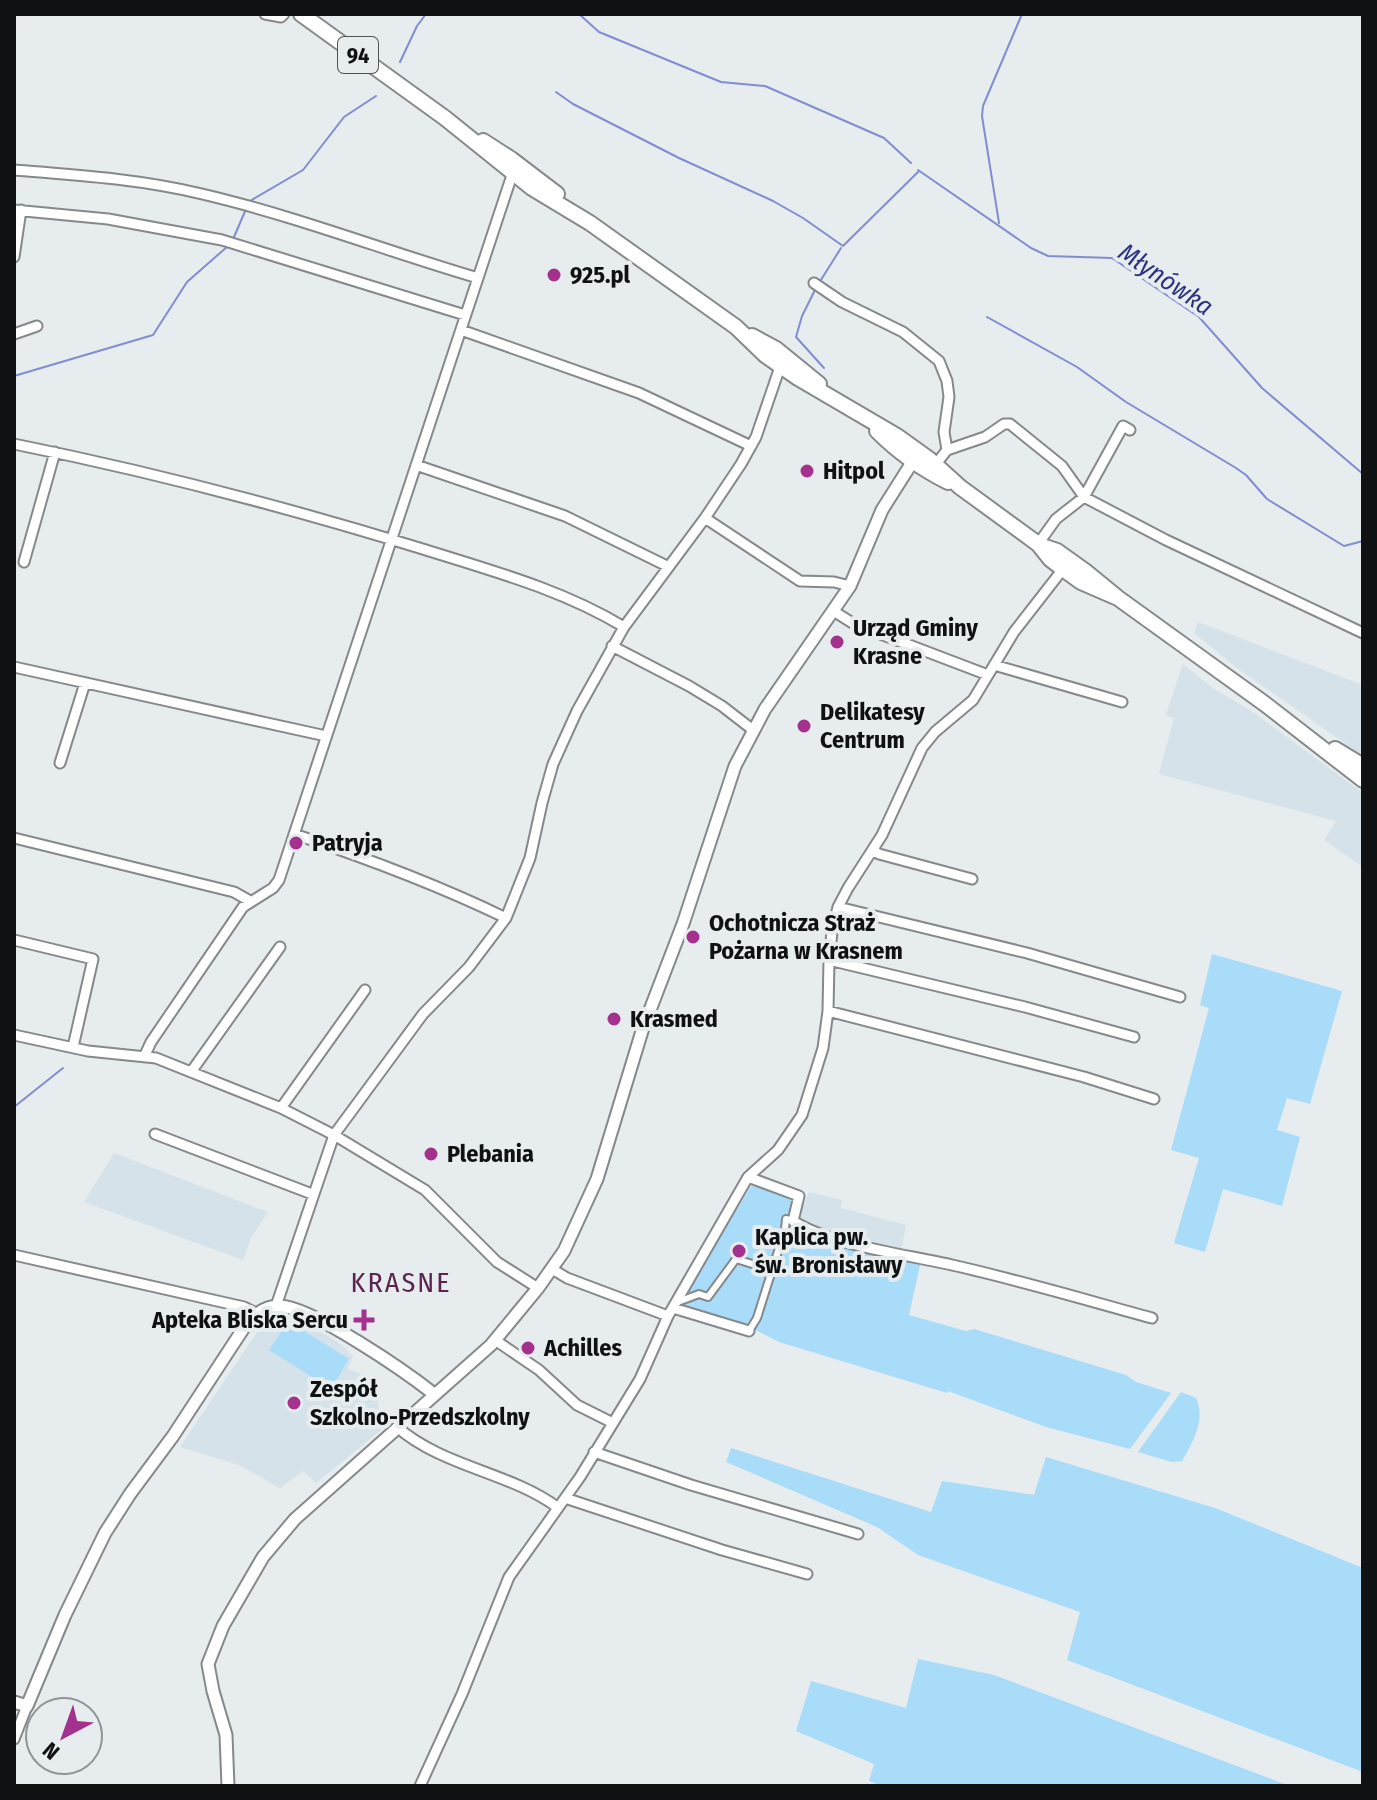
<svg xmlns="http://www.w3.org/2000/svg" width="1377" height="1800" font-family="'Fira Sans Condensed',sans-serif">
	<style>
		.built { fill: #d6e2e9 }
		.green { fill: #a8dcf9 }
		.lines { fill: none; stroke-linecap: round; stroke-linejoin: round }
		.stream { stroke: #808dd0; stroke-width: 2 }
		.pedestrian-casing { stroke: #85898c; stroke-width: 10 }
		.minor-casing { stroke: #85898c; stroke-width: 13 }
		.tertiary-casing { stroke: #85898c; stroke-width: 15 }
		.primary-casing { stroke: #85898c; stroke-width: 18 }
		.pedestrian { stroke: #fff; stroke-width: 6 }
		.minor { stroke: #fff; stroke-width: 9 }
		.tertiary { stroke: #fff; stroke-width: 11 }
		.primary { stroke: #fff; stroke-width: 14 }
		.poi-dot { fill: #a3318d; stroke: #e7ecee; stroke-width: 3 }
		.labels { text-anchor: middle; stroke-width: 8; stroke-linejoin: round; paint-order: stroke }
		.shield { fill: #e7ecee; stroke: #505354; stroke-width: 2 }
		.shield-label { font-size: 22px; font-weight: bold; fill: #0f1112 }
		.poi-label { font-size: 24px; font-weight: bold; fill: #0f1112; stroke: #e7ecee; text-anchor: start }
		.water-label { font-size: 26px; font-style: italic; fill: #2c3381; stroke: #e7ecee }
		.quarter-label { font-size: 28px; letter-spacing: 2px; fill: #5b244f; stroke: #e7ecee }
	</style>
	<rect width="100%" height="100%" fill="#e7ecee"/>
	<path class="built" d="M1198,622l165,63v71l-126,-88 -43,-35z
		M1183,664l31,25 36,21 113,83v74l-39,-27 12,-19 -177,-47 15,-56 -8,-3z
		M114,1153l154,59 -17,26 -8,22 -159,-58z
		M809,1192l33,8 -1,8 65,17 -5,26 -82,-21 -16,-8 -4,-6z
		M271,1316h23l48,29 11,11 -5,13 19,7h8l6,54 -65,53 -13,-12 -23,17 -41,-23 -59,-18 83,-124z"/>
	<path class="green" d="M1212,954l130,37 -32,113 -23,-6 -10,32 23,7 -18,69 -59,-17 -18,63 -31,-9 25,-85 -28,-8 38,-142 -9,-3z
		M752,1185h8l33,14 -6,21 1,5 42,15 91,21 -12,54 57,16 8,-2 152,46 10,7 35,11 -41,56 -84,-22 -98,-36 -1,2 -168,-51 -31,-16 -65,-18 2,-14z
		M288,1321l61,38 -18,30 -62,-39z
		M1181,1392l15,6c10,21 -3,44 -14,63l-10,1 -34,-10z
		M731,1448l200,64 11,-31 92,14 12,-38 169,51 148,60v204l-296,-112 13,-48 -162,-57 -41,-28 -151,-65z
		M918,1659l76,16 296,111h-409l-12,-5 5,-17 -78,-33 15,-50 95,27z"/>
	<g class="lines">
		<path class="stream" d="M579,14l20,18 122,50 44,4 119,52 27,25
			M400,62l17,-36 9,-12
			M556,92l17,12 106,54 94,43 30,17 40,28 75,-74
			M918,170l113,78 17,8 64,2 87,59 63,71 101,86
			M250,201l53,-31 41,-53 32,-21
			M999,223l-17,-107 1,-10 39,-92
			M234,237l12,-28
			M819,283l22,-35
			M816,288l-14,28 -6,21 28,31
			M987,317l90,50 49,35 110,66 10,7 21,24 77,47 19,-5
			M14,376l139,-41 34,-53 41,-36
			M14,1107l49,-39"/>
		<g class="pedestrian-casing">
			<path id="pedestrian" d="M675,1303l24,-9 9,3 28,-38 36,11
				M749,1331l8,-13 28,-89 1,-10 7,2"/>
		</g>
		<g class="minor-casing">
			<path id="minor" d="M265,14l16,3 3,-3
				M14,170c63,5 126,9 188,24 94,22 184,57 276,84
				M14,210l94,9 114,21 243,75
				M14,257l7,-47
				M814,283l28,19 61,30 36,29 8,20 2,16 -5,35 3,18 -11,14
				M461,330l178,63 112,53
				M14,334l23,-8
				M14,444c139,28 276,64 412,106 67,21 137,40 198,77
				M947,450l38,-13 19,-13h6l52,42 22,31 39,-71 7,4
				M416,465l149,51 102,50
				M705,518l95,63 34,1 16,4
				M1038,544l18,-25 28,-22 82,43 197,93
				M24,562l31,-110
				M835,612l19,12 134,51
				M612,646l77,40 33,20 31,24
				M994,665l128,37
				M14,667l312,69
				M60,763l25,-80
				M294,834c72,24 144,51 212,84
				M14,838l220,54 16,9
				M873,850l6,4 93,25
				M838,907l189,46 153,44
				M14,940l79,19 -20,88
				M829,960l196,47 109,30
				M828,1011l256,66 70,22
				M14,1035l74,16 68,7 125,50 53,27 91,55 72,72 41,26
				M145,1055l6,-13 92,-135 30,-19 6,-8 235,-711
				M191,1072l89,-125
				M281,1108l84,-118
				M155,1134l157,60
				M748,1177l51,19 -6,25c41,25 111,33 159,44 67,15 134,35 200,53
				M14,1255l230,52 12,6
				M552,1269l15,9 101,38
				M276,1306l58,-171 89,-121 46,-47 37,-49 24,-60 12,-55 11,-39 24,-53 47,-84 81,-109 36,-54 15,-27 25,-73
				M673,1308l76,23
				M495,1340l44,30 38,35 34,17
				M397,1427c46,40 112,45 160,80
				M594,1452l97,33 167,49
				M565,1498l157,52 85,24
				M14,1739l13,-33
				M420,1786l42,-92 47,-117 71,-100 60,-98 28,-63 80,-139 30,-27 24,-35 21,-67 5,-37 1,-51 3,-28 6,-25 10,-19 34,-53 40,-87 13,-16 38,-32 41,-68 49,-63 1,-5"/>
		</g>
		<g class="tertiary-casing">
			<path id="tertiary" d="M14,1702l13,4 38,-91 40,-82 25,-39 43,-58 74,-113c8,-9 18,-17 32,-17 32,0 127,66 155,88
				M228,1786l-2,-51 -13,-44 -5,-27 15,-38 40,-69 32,-38 196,-174 47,-57 26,-37 33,-72 45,-148 41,-107 52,-158 30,-57 85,-123 32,-76 31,-49v-5"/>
		</g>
		<g class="primary-casing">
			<path id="primary" d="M301,14l144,104 87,70 58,35 146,104 29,28 33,23 99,58 32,23 31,28 78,57 12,15 13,10 18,13 37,16
				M483,141l28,18 46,35
				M752,336l24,13 43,35
				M877,431c21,21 45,38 71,51
				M1039,545l18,6 28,20 33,27 147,106 98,76
				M1335,749l28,17"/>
		</g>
		<use href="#pedestrian" class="pedestrian"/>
		<use href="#minor" class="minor"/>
		<use href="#tertiary" class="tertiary"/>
		<use href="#primary" class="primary"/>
	</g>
	<g class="poi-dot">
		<circle cx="554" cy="275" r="8"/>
		<circle cx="807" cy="471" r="8"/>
		<circle cx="837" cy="642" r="8"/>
		<circle cx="804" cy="726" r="8"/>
		<circle cx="296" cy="843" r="8"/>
		<circle cx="693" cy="937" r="8"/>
		<circle cx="614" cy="1019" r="8"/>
		<circle cx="431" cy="1154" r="8"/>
		<circle cx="739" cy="1251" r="8"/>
		<path d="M360 1308h8v8h8v8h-8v8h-8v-8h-8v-8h8z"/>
		<circle cx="528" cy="1348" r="8"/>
		<circle cx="294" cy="1403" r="8"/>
	</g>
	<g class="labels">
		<rect class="shield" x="338" y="37" width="40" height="36" rx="6"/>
		<g class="shield-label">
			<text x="358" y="63">94</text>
		</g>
		<g class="poi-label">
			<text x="570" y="283">925.pl</text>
			<text x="823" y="479">Hitpol</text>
			<text x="853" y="636">Urząd Gminy<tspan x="853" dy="28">Krasne</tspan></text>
			<text x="820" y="720">Delikatesy<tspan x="820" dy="28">Centrum</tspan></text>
			<text x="312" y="851">Patryja</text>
			<text x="709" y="931">Ochotnicza Straż<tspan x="709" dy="28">Pożarna w Krasnem</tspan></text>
			<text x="630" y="1027">Krasmed</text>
			<text x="447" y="1162">Plebania</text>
			<text x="755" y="1245">Kaplica pw.<tspan x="755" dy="28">św. Bronisławy</tspan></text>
			<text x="348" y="1328" text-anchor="end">Apteka Bliska Sercu</text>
			<text x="544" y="1356">Achilles</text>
			<text x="310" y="1397">Zespół<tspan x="310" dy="28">Szkolno-Przedszkolny</tspan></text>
		</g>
		<g class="water-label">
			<text transform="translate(1166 279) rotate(34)" y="9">Młynówka</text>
		</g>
		<g class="quarter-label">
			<text x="401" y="1292">KRASNE</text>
		</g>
	</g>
	<rect width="1377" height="1800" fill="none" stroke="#0f1112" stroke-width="32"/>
	<g transform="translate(64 1736) rotate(221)"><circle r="38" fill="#e7ecee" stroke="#919496" stroke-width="2"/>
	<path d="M0-6L14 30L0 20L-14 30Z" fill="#a3318d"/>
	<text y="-12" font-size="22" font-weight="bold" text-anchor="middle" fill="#0f1112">N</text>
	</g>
</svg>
